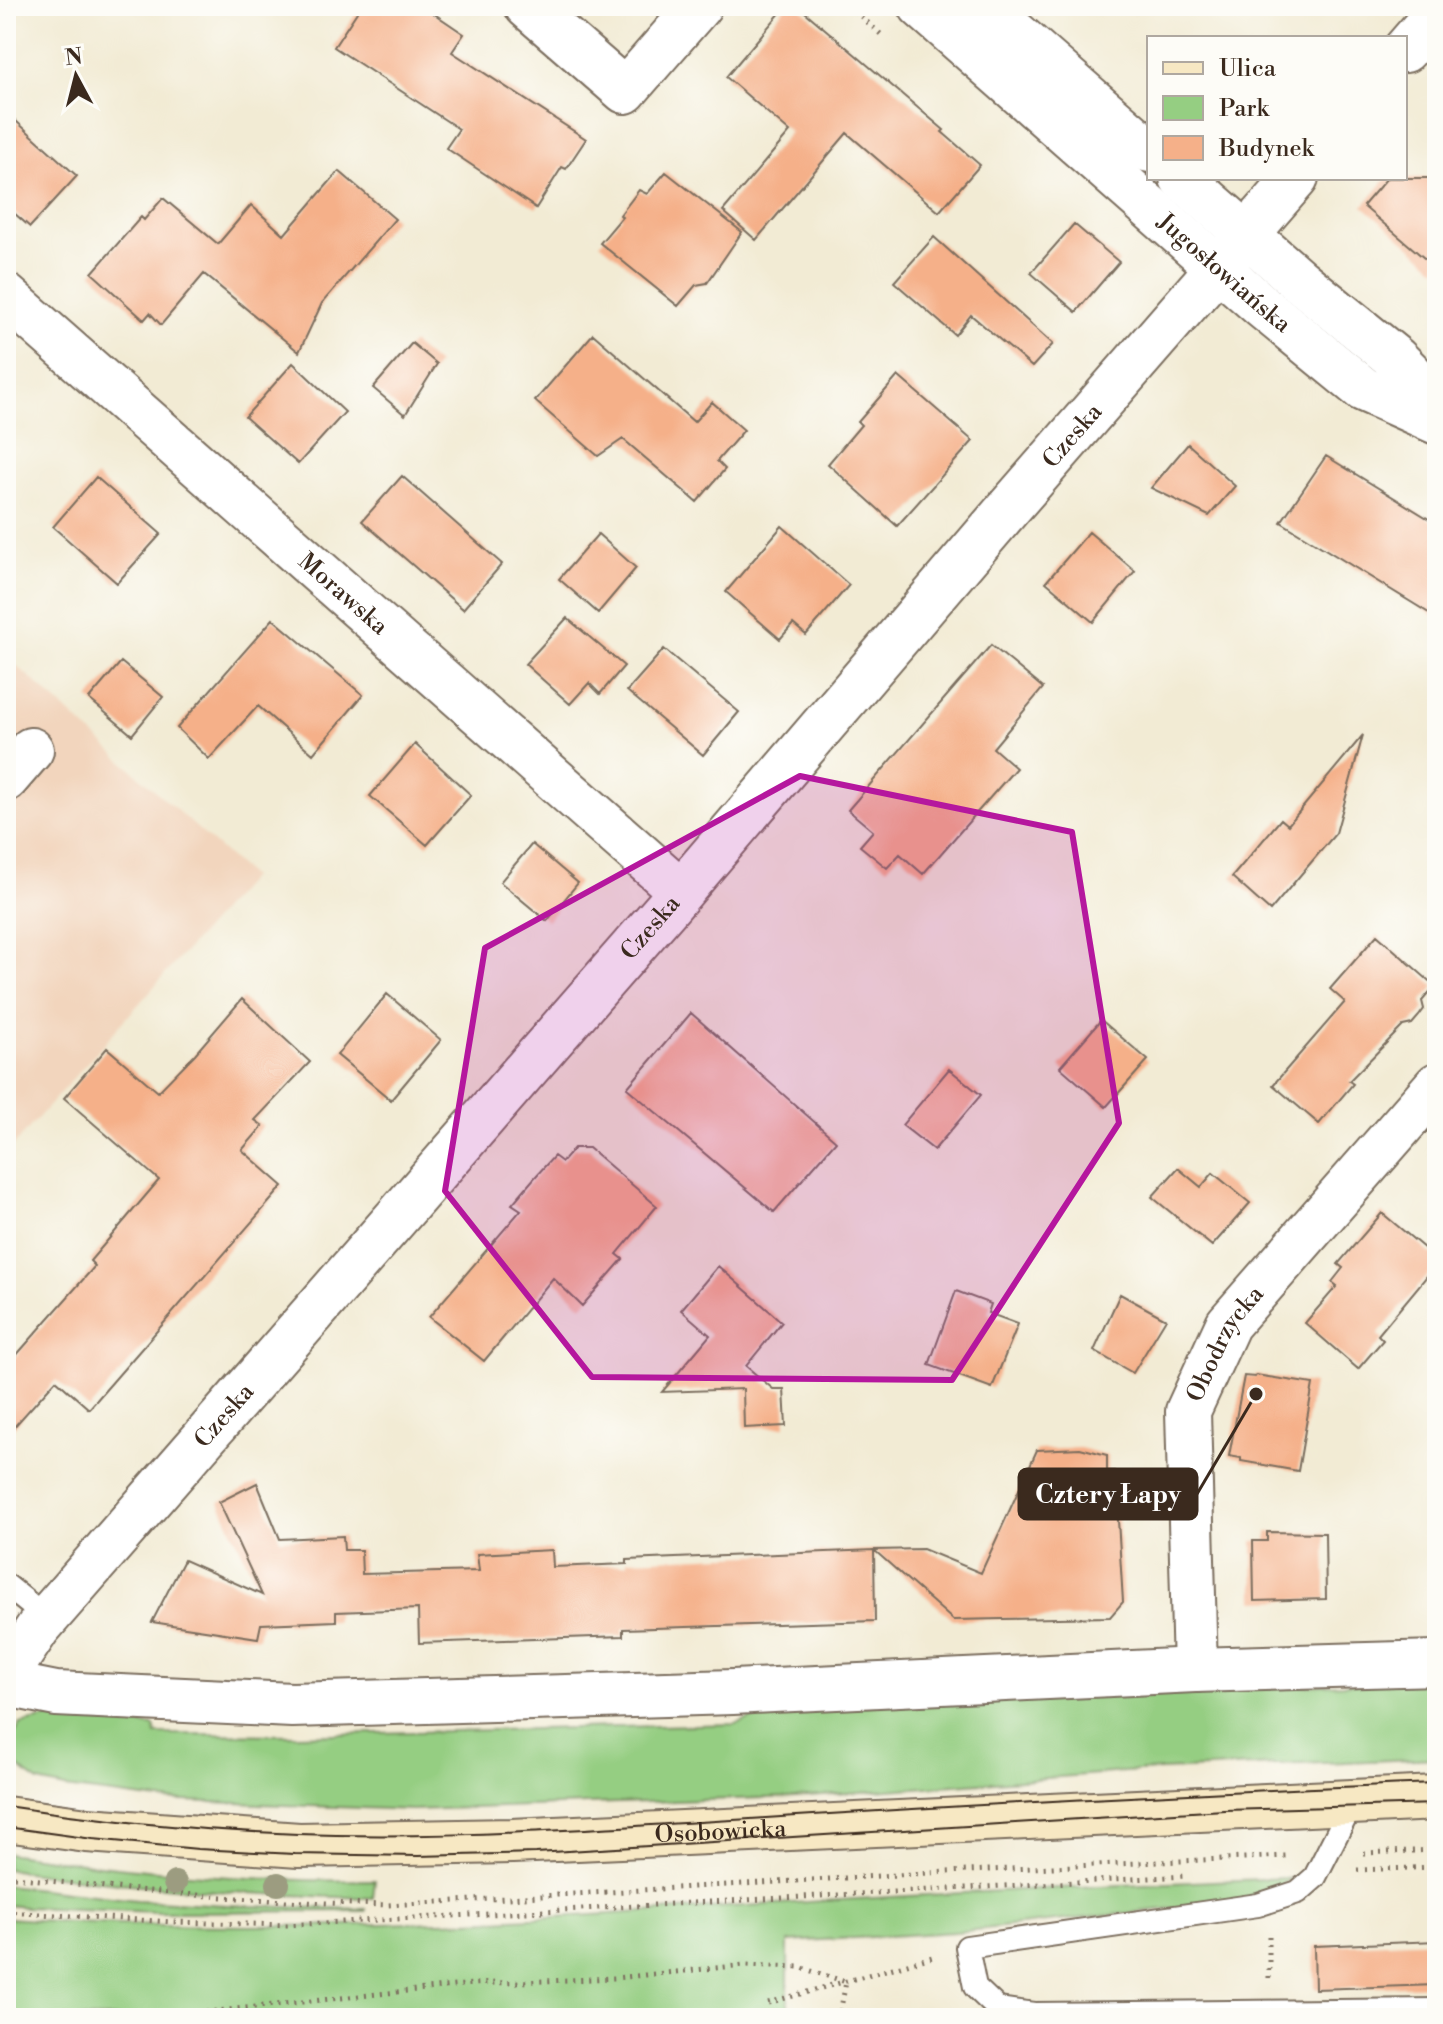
<svg xmlns="http://www.w3.org/2000/svg" width="1443" height="2024" font-family="'Libre Bodoni',serif">
	<style>
		.built { fill: #f2d5bd }
		.green { fill: #95ce82; stroke: #687c50; stroke-width: 2 }
		.building { fill: #f5b089 }
		.lines { fill: none; stroke-linecap: round; stroke-linejoin: round }
		.lane-casing { stroke: #7b6e5e; stroke-width: 26 }
		.street-casing { stroke: #7b6e5e; stroke-width: 48 }
		.secondary-casing { stroke: #7b6e5e; stroke-width: 48 }
		.path { stroke: #7b6e5e; stroke-width: 5; stroke-dasharray: 2 6; stroke-linecap: butt }
		.lane { stroke: #fff; stroke-width: 22 }
		.street { stroke: #fff; stroke-width: 44 }
		.secondary { stroke: #f7e8c3; stroke-width: 44 }
		.tram { stroke: #3b2a1e; stroke-width: 2 }
		.tree { fill: #9c9c80 }
		.marked { fill: #b5179e; fill-opacity: 0.2; stroke: #b5179e; stroke-width: 6; stroke-linejoin: round }
		.labels { text-anchor: middle; stroke-width: 6; stroke-linejoin: round; paint-order: stroke }
		.street-label { font-size: 24px; fill: #3b2a1e; stroke: #fdfcf7 }
		.leader { fill: none; stroke: #3b2a1e; stroke-width: 3 }
		.callout-dot { fill: #3b2a1e; stroke: #fdfcf7; stroke-width: 3 }
		.callout { fill: #3b2a1e; stroke: #3b2a1e; stroke-width: 3 }
		.callout-label { font-size: 26px; text-anchor: middle; font-weight: bold; fill: #fff }
	</style>
	<rect width="100%" height="100%" fill="#fdfcf7"/>
	<filter id="ink" filterUnits="userSpaceOnUse"><feTurbulence type="fractalNoise" baseFrequency=".0125" numOctaves="2"/><feDisplacementMap in="SourceGraphic" scale="16" xChannelSelector="R" yChannelSelector="G"/><feConvolveMatrix kernelMatrix="1 2 1 2 8 2 1 2 1" color-interpolation-filters="sRGB"/></filter>
	<filter id="wash" filterUnits="userSpaceOnUse"><feTurbulence type="fractalNoise" baseFrequency=".006" numOctaves="4" result="noise"/><feDisplacementMap in="SourceGraphic" scale="32" xChannelSelector="R" yChannelSelector="G"/><feGaussianBlur stdDeviation="1.8" result="paint"/><feColorMatrix in="noise" values="0 0 0 0 0 0 0 0 0 0 0 0 0 0 0 0 0 1.4 0 .05"/><feComposite in="paint" operator="in"/></filter>
	<g filter="url(#wash)">
		<rect width="100%" height="100%" fill="#f2ebd4"/>
		<path class="built" d="M6,656l245,221 -245,277z"/>
		<path class="green" d="M1437,1680v78l-299,13 -343,26 -383,13 -253,-10 -94,-12 -26,-6 -13,-9 -7,-6 -13,-20 15,-23 29,-7 104,9 2,8 141,1 439,-11 40,-15z
			M6,1853c121,17 246,30 369,27l-2,18c-122,-3 -246,-11 -367,-29z
			M1292,1878l-35,21 -301,33 -168,10v76h-782v-100c296,21 590,-4 885,-21 134,-8 267,-14 401,-19z
			M6,1885l131,15 108,6 121,3v2l-209,1 -132,-5 -19,-2z"/>
		<g id="blocks">
			<path class="building" d="M361,6h52l14,3 37,25 -12,18 134,87 -20,30 -4,-2 -26,41 -90,-60 13,-19 -125,-82z
				M786,6h12l146,124 -2,2 38,33 -41,47 -92,-79 -91,107 -33,-29 67,-79 -64,-55z
				M6,112l71,64 -47,51 -24,-21z
				M339,171l56,48 -73,84 -23,49 -95,-78 -43,51 -11,-12 -6,7 -52,-47 49,-56 3,3 19,-22 55,46 33,-39 33,30z
				M666,172l76,60 -35,51 -11,2 -18,21 -78,-63 22,-26 -2,-2 19,-25 8,4z
				M1387,178h50v91l-74,-63z
				M1074,224l45,38 -43,50 -45,-39z
				M934,237l119,107 -21,23 -61,-52 -16,20 -61,-53z
				M593,334l101,88 18,-20 32,28 -27,31 8,8 -28,33 -74,-63 -25,17 -63,-55z
				M412,343l25,21 -32,51 -32,-27z
				M293,363l52,49 -47,52 -53,-47z
				M898,376l75,65 -76,85 -69,-62 33,-39 -3,-3z
				M1188,444l47,42 -26,30 -58,-28z
				M1326,456l111,68v94l-156,-96z
				M402,476l100,88 -39,45 -101,-88z
				M96,477l65,57 -44,49 -64,-56z
				M782,526l67,59 -43,50 -13,-11 -13,15 -54,-47z
				M1089,532l46,39 -42,51 -47,-40z
				M598,534l38,34 -38,45 -39,-34z
				M567,618l57,48 -24,28 -11,-11 -19,21 -45,-40z
				M273,619l90,76 -50,59 -55,-48 -49,53 -32,-31z
				M991,645l52,43 -50,60 23,20 -93,106 -23,-20 -13,14 -27,-22 13,-15 -25,-21z
				M664,649l75,63 -36,43 -76,-64z
				M121,662l42,35 -31,38 -43,-36z
				M1363,735l-27,98 -66,78 -38,-34 49,-58 7,6z
				M415,744l56,51 -44,50 -57,-49z
				M532,844l46,39 -31,38 -47,-39z
				M1377,935l58,51 -13,15 2,8 -5,7 -7,8 -9,2 -54,55 4,3 -34,40 -46,-39 72,-83 -15,-13z
				M387,994l54,46 -50,60 -54,-45z
				M242,999l68,63 -55,58 8,6 -21,24 41,36 -194,223 -33,-29 -50,56v-69l89,-101 -5,-5 69,-81 -95,-82 43,-50 51,44 37,-38z
				M691,1013l145,128 -62,71 -147,-124z
				M1101,1020l47,40 -42,47 -46,-40z
				M949,1069l32,26 -47,55 -32,-25z
				M574,1148h15l68,58 -40,48 6,5 -41,47 -29,-28 -69,83 -55,-44 92,-107 -9,-6 24,-28 18,-20 8,6z
				M1178,1168l23,19 12,-14 37,30 -38,43 -60,-49z
				M1382,1213l55,46v5l-59,71 5,5 -25,29 -53,-46 32,-37 -5,-4 11,-14 -5,-4z
				M718,1266l64,56 -36,44 27,23h11l2,37 -42,2 -1,-39 -81,3 48,-57 -29,-25z
				M956,1291l35,13 -3,9 30,11 -26,64 -63,-23z
				M1120,1294l46,25 -33,54 -39,-22z
				M1256,1375l57,9 -15,87 -57,-10v-3l-12,-2 15,-80 11,1z
				M1080,1448l27,7v16h8l8,131 -13,15 -157,3 -79,-70 49,-1 58,24 56,-123z
				M257,1483l23,56 63,-3 1,14h17l1,24 117,-3 -2,-17 75,-4 1,17 74,-3v-4l247,-10 1,71 -252,8v7l-204,7 -1,-34 -82,3v9l-75,3 -3,14 -106,-16 32,-62 78,35 -43,-93z
				M1267,1532l58,1 1,66 -72,2 -1,-60h14z
				M1437,1941v44l-122,4 -1,-43z"/>
		</g>
	</g>
	<g filter="url(#ink)">
		<use href="#blocks" fill-opacity="0" stroke="#7b6e5e" stroke-width="2"/>
		<g class="lines">
			<g class="lane-casing">
				<path id="lane" d="M6,1585l41,33
					M1353,1802l-38,75 -17,15 -40,13 -291,42 8,40 23,22 36,5 403,-4"/>
			</g>
			<g class="street-casing">
				<g id="street">
					<path d="M527,6l98,85 74,-85"/>
					<path id="s1" d="M921,6l342,301 100,82 74,33"/>
					<path d="M984,6l165,144"/>
					<path d="M1405,50l32,-37"/>
					<path d="M1182,178l118,103 96,78 41,41"/>
					<path id="s2" d="M6,296l675,595"/>
					<path d="M6,779l25,-29"/>
					<path id="s3" d="M1195,1670l-7,-259 40,-87 209,-239"/>
					<path id="s4" d="M6,1676l32,-48 628,-719 341,-399 289,-332"/>
					<path d="M6,1684l50,10 236,11 441,-13 462,-22 242,-7"/>
				</g>
			</g>
			<g class="secondary-casing">
				<g id="secondary">
					<path id="s5" d="M6,1819l81,11 212,15 213,-4 925,-43"/>
				</g>
			</g>
			<path class="path" d="M849,6l35,31
				M1364,1853l73,-3
				M1357,1870l80,-3
				M6,1876c127,15 254,26 382,29l559,-33 339,-16
				M6,1912l167,10 114,3 900,-49
				M1269,1936v42
				M768,2003l168,-47
				M6,2017l173,-2 294,-31 142,-6 130,-13 54,2 47,15 -7,36"/>
			<use href="#lane" class="lane"/>
			<use href="#street" class="street"/>
			<use href="#secondary" class="secondary"/>
			<path class="tram" d="M6,1806c109,17 220,27 330,29 154,3 307,-10 461,-19 213,-13 426,-25 640,-33
				M6,1827l87,12 105,10 97,5 123,2 118,-3 688,-43 213,-6"/>
		</g>
		<g class="tree">
			<circle cx="175" cy="1883" r="12"/>
			<circle cx="278" cy="1884" r="12"/>
		</g>
	</g>
	<path class="marked" d="M800,776l272,56 47,291 -167,257 -360,-3 -147,-186 40,-243z"/>
	<g class="labels">
		<g class="street-label">
			<text dy="8" stroke="none"><textPath href="#s1" startOffset="404">Jugosłowiańska</textPath></text>
			<text dy="8" stroke="none"><textPath href="#s4" startOffset="1636">Czeska</textPath></text>
			<text dy="8" stroke="none"><textPath href="#s2" startOffset="450">Morawska</textPath></text>
			<text dy="8" stroke="none"><textPath href="#s4" startOffset="988">Czeska</textPath></text>
			<text dy="8" stroke="none"><textPath href="#s3" startOffset="336">Obodrzycka</textPath></text>
			<text dy="8" stroke="none"><textPath href="#s4" startOffset="340">Czeska</textPath></text>
			<text dy="8" stroke="none"><textPath href="#s5" startOffset="716">Osobowicka</textPath></text>
		</g>
	</g>
	<path class="leader" d="M1256 1394L1197 1494"/>
	<circle class="callout-dot" cx="1256" cy="1394" r="8"/>
	<rect class="callout" x="1019" y="1469" width="178" height="50" rx="8"/>
	<g class="callout-label">
		<text x="1108" y="1503">Cztery Łapy</text>
	</g>
	<rect width="1443" height="2024" fill="none" stroke="#fdfcf7" stroke-width="32"/>
	<rect x="1147" y="36" width="260" height="144" fill="#fdfcf7" stroke="#afa8a0" stroke-width="2"/>
	<rect x="1163" y="62" width="40" height="12" fill="#f7e8c3" stroke="#afa8a0" stroke-width="2"/>
	<text x="1219" y="76" font-size="24" fill="#3b2a1e">Ulica</text>
	<rect x="1163" y="96" width="40" height="24" fill="#95ce82" stroke="#afa8a0" stroke-width="2"/>
	<text x="1219" y="116" font-size="24" fill="#3b2a1e">Park</text>
	<rect x="1163" y="136" width="40" height="24" fill="#f5b089" stroke="#afa8a0" stroke-width="2"/>
	<text x="1219" y="156" font-size="24" fill="#3b2a1e">Budynek</text>
	<g transform="translate(76 76) rotate(353)" stroke="#fdfcf7" stroke-width="6" paint-order="stroke">
	<path d="M0-6L14 30L0 20L-14 30Z" fill="#3b2a1e"/>
	<text y="-12" font-size="22" font-weight="bold" text-anchor="middle" fill="#3b2a1e">N</text>
	</g>
</svg>
